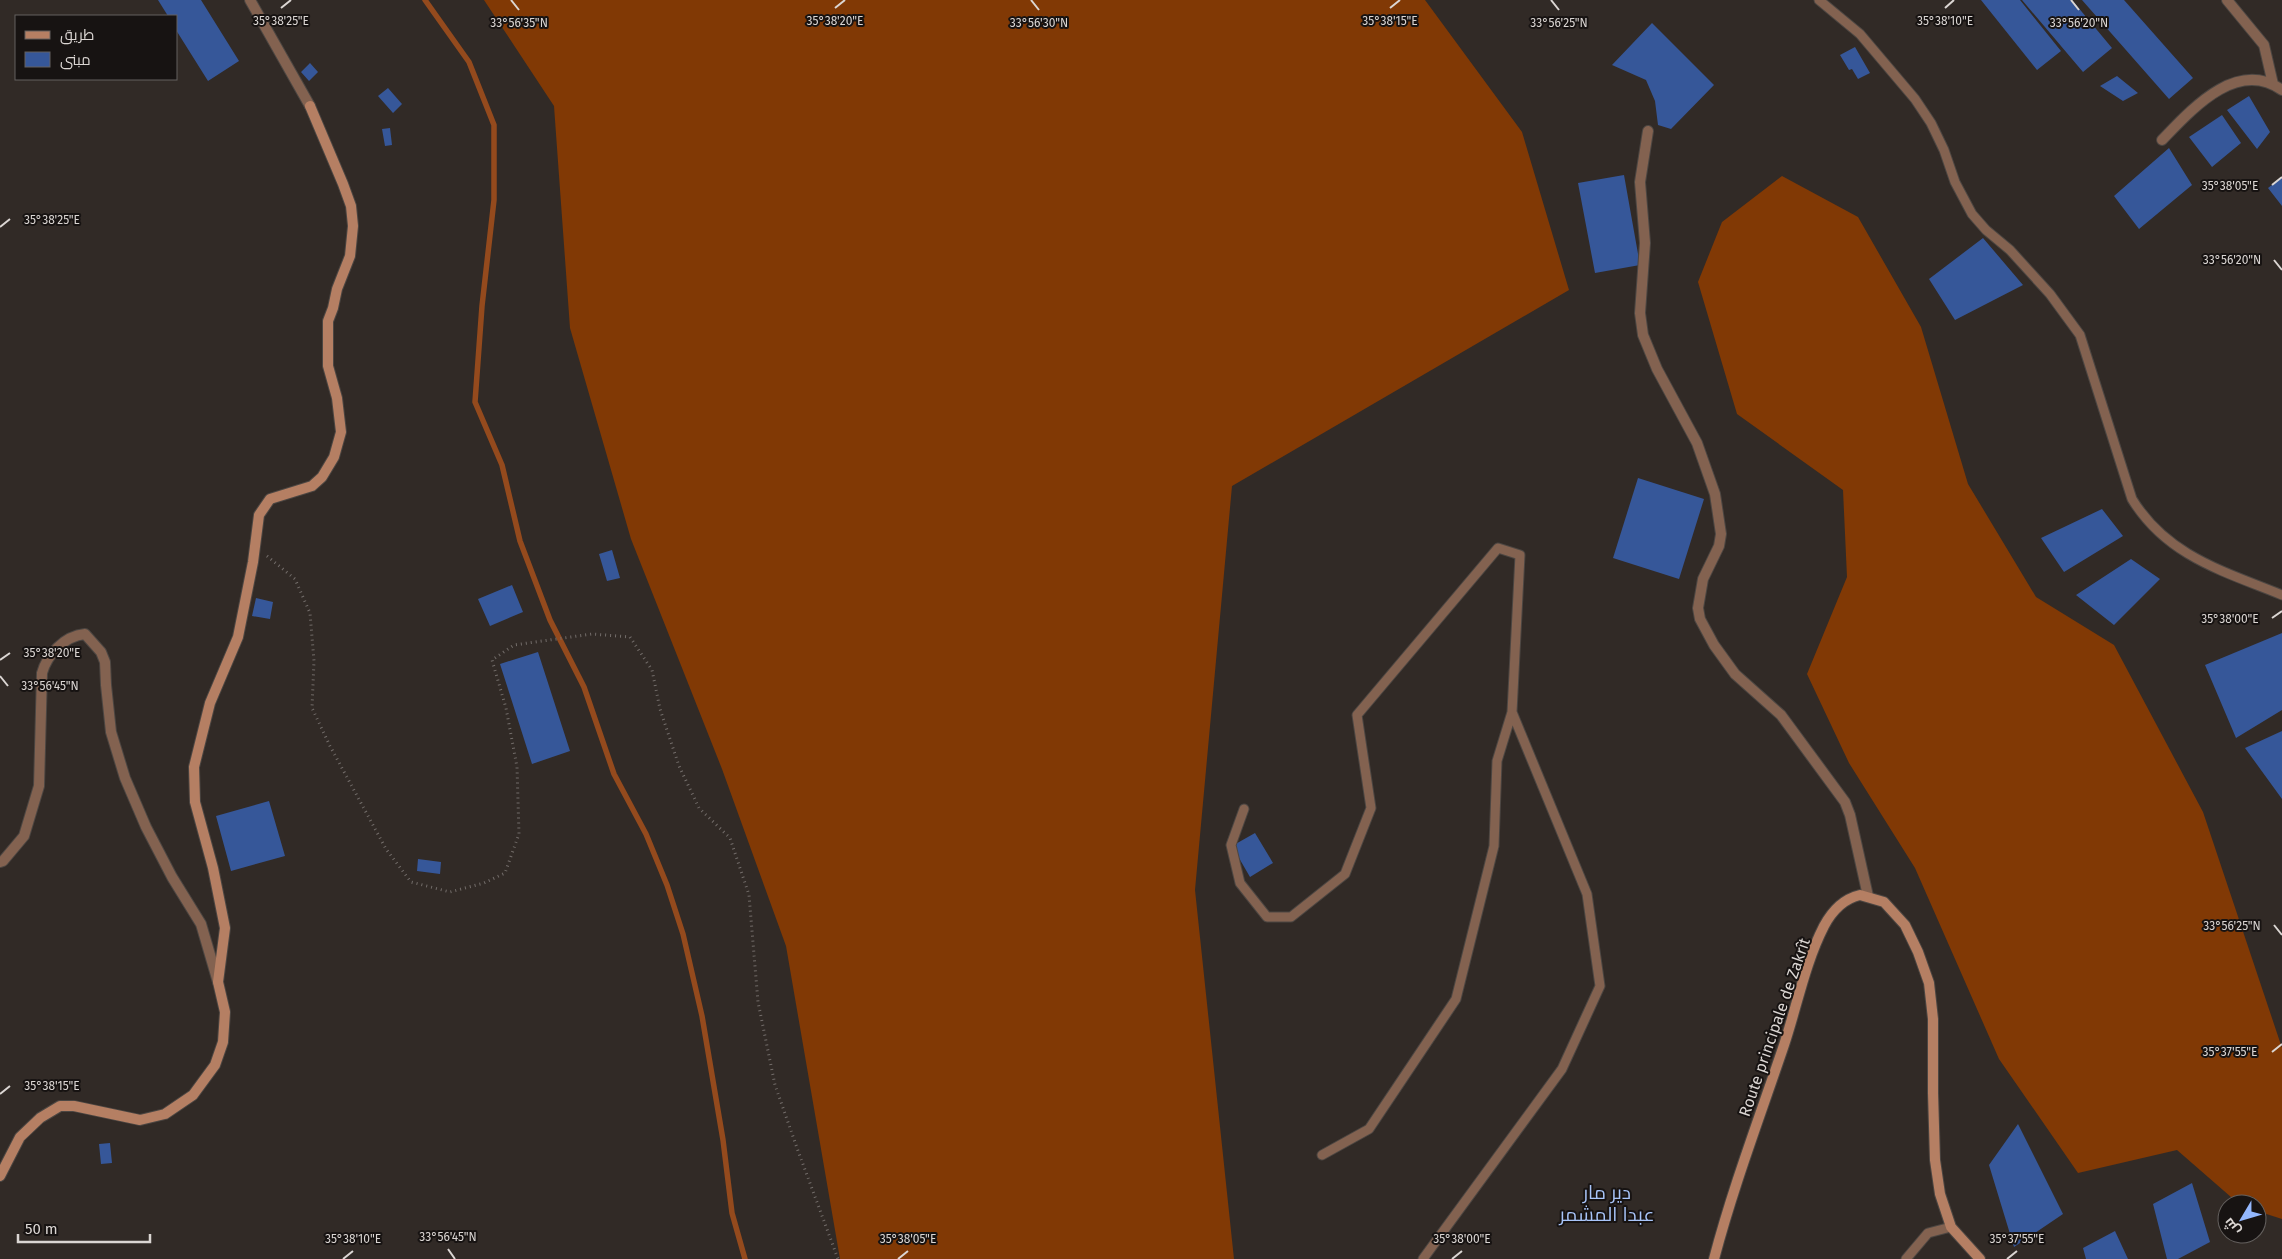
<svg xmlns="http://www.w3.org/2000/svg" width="2282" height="1259" font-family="'Fira Sans',Cairo,sans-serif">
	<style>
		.forest { fill: #813905 }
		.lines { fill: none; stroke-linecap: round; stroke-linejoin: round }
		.stream { stroke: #944a1d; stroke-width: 5.5 }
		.building { fill: #365799 }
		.lane-casing { stroke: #4c4642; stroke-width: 11 }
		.street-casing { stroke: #4c4642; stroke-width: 12 }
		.secondary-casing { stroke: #4c4642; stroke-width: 12 }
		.path { stroke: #736d6a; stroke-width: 3; stroke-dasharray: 1 4; stroke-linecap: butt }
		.lane { stroke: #836250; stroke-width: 9 }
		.street { stroke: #836250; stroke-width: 10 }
		.secondary { stroke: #b57f63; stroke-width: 10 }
		.ticks { fill: none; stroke: #dbd6d3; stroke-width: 2 }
		.labels { text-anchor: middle; stroke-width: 4; stroke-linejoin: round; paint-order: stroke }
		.street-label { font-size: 16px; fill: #dbd6d3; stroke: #171312 }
		.quarter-label { font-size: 19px; fill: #a9c5f9; stroke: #171312 }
		.ticks-label { font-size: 12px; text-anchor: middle; fill: #dbd6d3; stroke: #171312; stroke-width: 4; stroke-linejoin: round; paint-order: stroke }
	</style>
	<rect width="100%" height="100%" fill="#312a26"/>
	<path class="forest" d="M484,0h941l97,132 47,158 -337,196 -37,404 39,369h-394l-54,-313 -64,-177 -91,-230 -61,-211 -16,-222z
		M1782,176l76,41 63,110 47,157 68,113 78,48 89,167 79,236v171l-25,-8v-7h-18l-62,-54 -99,23 -79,-114 -84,-191 -66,-105 -42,-89 40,-97 -4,-87 -106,-76 -39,-132 24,-60z"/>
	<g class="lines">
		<path class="stream" d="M425,0l44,62 25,63v75l-12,106 -7,96 27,63 18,76 30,79 34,67 30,87 32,60 21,51 16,49 19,82 21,124 9,73 13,46"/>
	</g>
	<path class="building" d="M158,0h43l38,61 -31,20 -32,-51v-14h-8z
		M1981,0h39l41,51 -24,19z
		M2022,0h50l40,48 -29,24z
		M2082,0h42l69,78 -24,21z
		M1652,23l62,62 -43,44 -13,-4 -3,-24 -9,-21 -34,-15z
		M1855,47l15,26 -12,6 -6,-10 -3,1 -9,-15z
		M310,63l8,9 -9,9 -8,-9z
		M2117,76l21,17 -15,8 -23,-15z
		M388,88l14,16 -9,9 -15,-17z
		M2249,96l21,36 -13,17 -30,-39z
		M2222,115l19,28 -29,24 -23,-30z
		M390,128l2,17 -7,1 -3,-17z
		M2169,148l23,37 -53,44 -25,-33z
		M1624,175l16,90 -45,8 -17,-90z
		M2282,177v29l-14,-18z
		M1983,238l40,47 -68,35 -26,-41z
		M1638,478l66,21 -25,80 -66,-21z
		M2102,509l21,27 -59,36 -23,-34z
		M612,550l8,28 -13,3 -8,-27z
		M2131,559l29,20 -46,46 -38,-30z
		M512,585l11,27 -33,14 -12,-27z
		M256,598l17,4 -3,17 -18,-3z
		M2282,633v77l-46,28 -31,-73z
		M538,652l32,99 -38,13 -32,-100z
		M2282,731v68l-37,-51z
		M269,801l16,55 -54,15 -15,-55z
		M1255,833l18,30 -23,14 -18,-31z
		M418,859l23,3 -1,12 -23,-3z
		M2018,1124l45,90 -49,33 -25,-82z
		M110,1143l2,20 -11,1 -2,-20z
		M2192,1183l18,59 -32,17h-11l-14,-55z
		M2115,1231l13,28h-42l-3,-11z"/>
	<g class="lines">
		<g class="lane-casing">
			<path id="lane" d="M1819,0l41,34 55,65 16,24 13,27 11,32 17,32 14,16 24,20 40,44 30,41 52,164c35,57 91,72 150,96
				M1244,809l-13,36 9,38 27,34h24l54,-43 26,-66 -14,-93 141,-167 22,7 -8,157 75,182 13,92 -38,83 -139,190
				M1322,1155l47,-26 87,-130 38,-153 3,-85 15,-49
				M1906,1259l22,-26 23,-6"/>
		</g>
		<g class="street-casing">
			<path id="street" d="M250,0l60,106
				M2227,0l37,45 9,39
				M1648,131l-8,51 5,61 -5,70 3,22 14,34 40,74 18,51 6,40 -2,12 -16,33 -5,29 2,11 14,26 21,29 46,41 64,87 5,13 18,81
				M2162,140c30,-31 75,-82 120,-50
				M0,862l3,-1 21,-25 15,-50 3,-113c5,-18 22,-37 43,-39l16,18 4,10 1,23 5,47 14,46 21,49 26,50 29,47 17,58"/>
		</g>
		<g class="secondary-casing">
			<path id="secondary" d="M0,1176l20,-39 20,-19 20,-12h14l66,14 25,-6 28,-19 22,-30 8,-23 2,-30 -7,-30 7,-54 -12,-60 -18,-66 -1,-35 16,-64 28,-66 15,-75 6,-47 11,-16 42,-13 10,-9 12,-20 7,-25 -4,-34 -9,-32v-45l5,-13 4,-19 13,-33 3,-30 -2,-20 -8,-22 -33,-78
				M1714,1259c19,-72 46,-143 70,-214 13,-39 21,-82 40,-119 8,-15 19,-27 36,-31l24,7 21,23 13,27 11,31 4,36v74l2,67 5,34 11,33 29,32"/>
		</g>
		<path class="path" d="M267,556l28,23 15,34 4,48 -2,47 18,38 56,103 25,33 39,10 34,-9 21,-10 14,-39 -2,-67 -11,-59 -14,-48 22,-15 78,-11 38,3 22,33 8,39 19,57 20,42 31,30 19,57 9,107 17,83 22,63 41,111"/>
		<use href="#lane" class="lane"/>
		<use href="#street" class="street"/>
		<use href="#secondary" class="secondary"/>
	</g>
	<path class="ticks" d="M511,0l8,10M1031,0l8,10M1551,0l8,10M2071,0l8,10M281,8l10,-8M835,8l10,-8M1390,8l10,-8M1945,8l9,-8M2272,185l10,-8M0,227l10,-8M2274,260l8,10M2272,618l10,-7M0,660l10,-7M0,676l8,10M2274,925l8,10M2272,1052l10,-8M0,1094l10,-8M448,1249l7,10M343,1259l10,-8M898,1259l10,-8M1452,1259l10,-8M2007,1259l10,-8"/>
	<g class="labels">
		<g class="street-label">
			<text transform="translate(1774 1027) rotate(-71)" y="6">Route principale de Zakrît</text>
		</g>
		<g class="quarter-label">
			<text x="1607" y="1199">دير مار<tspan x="1607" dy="22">عبدا المشمر</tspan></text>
		</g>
	</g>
	<g class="ticks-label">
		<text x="281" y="25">35°38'25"E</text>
		<text x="835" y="25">35°38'20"E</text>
		<text x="1390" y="25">35°38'15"E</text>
		<text x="1945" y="25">35°38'10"E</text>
		<text x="519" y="27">33°56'35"N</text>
		<text x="1039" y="27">33°56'30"N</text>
		<text x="1559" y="27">33°56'25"N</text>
		<text x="2079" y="27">33°56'20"N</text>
		<text x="2230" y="190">35°38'05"E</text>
		<text x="52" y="224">35°38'25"E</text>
		<text x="2232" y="264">33°56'20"N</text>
		<text x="2230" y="623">35°38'00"E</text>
		<text x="52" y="657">35°38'20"E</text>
		<text x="50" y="690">33°56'45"N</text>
		<text x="2232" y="930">33°56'25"N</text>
		<text x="2230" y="1056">35°37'55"E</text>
		<text x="52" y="1090">35°38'15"E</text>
		<text x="448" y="1241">33°56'45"N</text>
		<text x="353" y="1243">35°38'10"E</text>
		<text x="908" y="1243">35°38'05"E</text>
		<text x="1462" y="1243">35°38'00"E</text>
		<text x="2017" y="1243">35°37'55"E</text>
	</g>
	<rect x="15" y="15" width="162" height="65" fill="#171312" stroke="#65615f"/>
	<rect x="25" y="31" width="25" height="8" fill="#b57f63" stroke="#65615f"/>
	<text x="60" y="40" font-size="15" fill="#dbd6d3">طريق</text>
	<rect x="25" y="52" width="25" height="15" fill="#365799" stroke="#65615f"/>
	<text x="60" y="65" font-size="15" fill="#dbd6d3">مبنى</text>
	<g transform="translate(2242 1219) rotate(232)"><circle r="24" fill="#171312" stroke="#65615f"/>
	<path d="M0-4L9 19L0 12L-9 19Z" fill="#93b7fd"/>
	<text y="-8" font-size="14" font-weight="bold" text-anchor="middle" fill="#dbd6d3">ش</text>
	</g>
	<path d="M18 1234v8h132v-8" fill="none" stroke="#dbd6d3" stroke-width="2.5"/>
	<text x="25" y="1234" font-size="15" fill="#dbd6d3" stroke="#171312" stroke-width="4" paint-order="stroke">50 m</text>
</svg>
